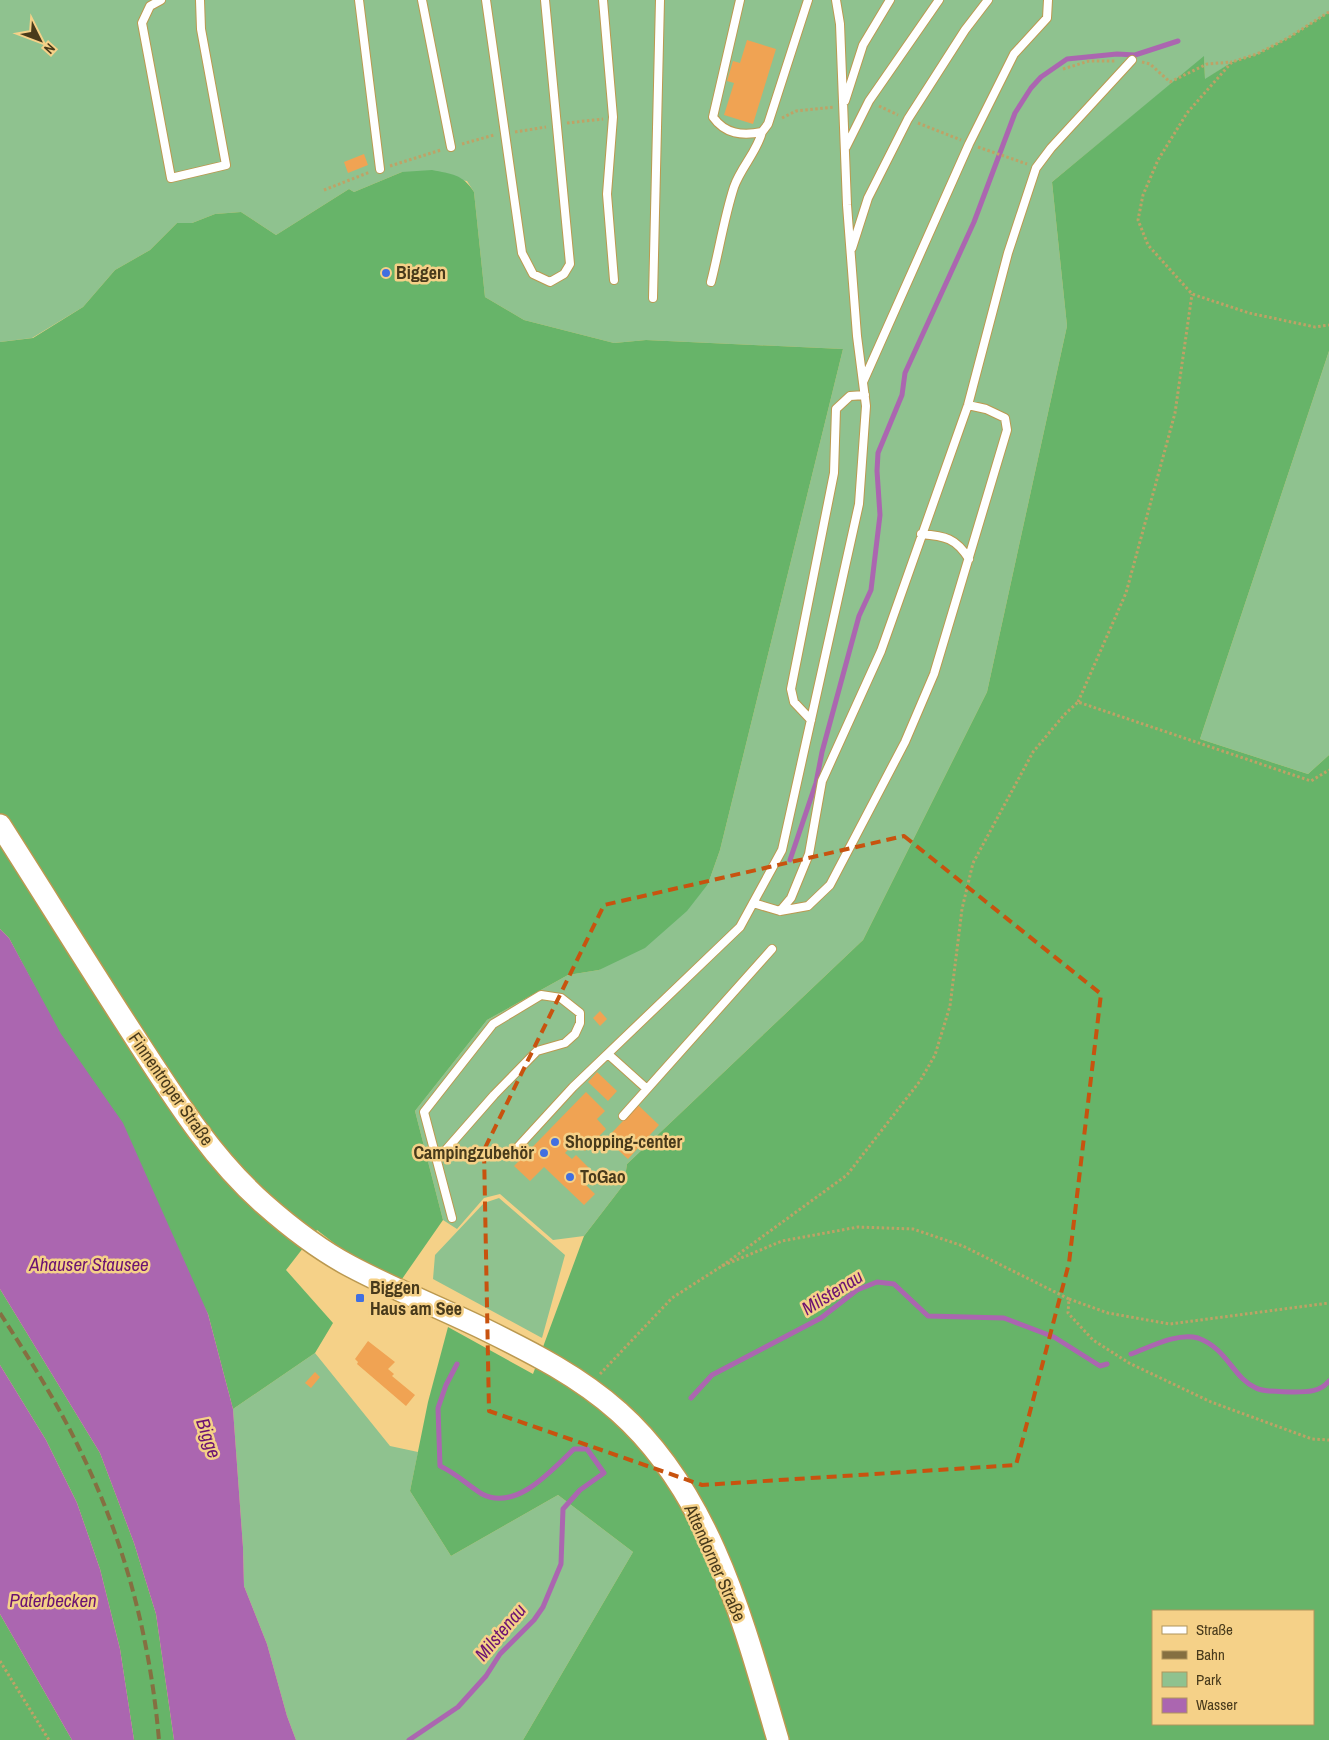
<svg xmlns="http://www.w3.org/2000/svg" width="1329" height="1740" font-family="'Archivo Narrow',sans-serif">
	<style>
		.green { fill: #8fc28f }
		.forest { fill: #67b469; fill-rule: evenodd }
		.water { fill: #ab66b0 }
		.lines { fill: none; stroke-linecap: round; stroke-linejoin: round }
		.stream { stroke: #ab66b0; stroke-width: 5 }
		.building { fill: #f0a353 }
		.service-casing { stroke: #bb9950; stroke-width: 10 }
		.secondary-casing { stroke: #bb9950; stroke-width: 24 }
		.path { stroke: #bfa266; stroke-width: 3; stroke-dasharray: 2.5 2.5; stroke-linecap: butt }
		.service { stroke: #fff; stroke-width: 8 }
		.secondary { stroke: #fff; stroke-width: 21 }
		.rail { stroke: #856f41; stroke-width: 4; stroke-dasharray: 10 5; stroke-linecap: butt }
		.marked { fill: none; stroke: #c8530f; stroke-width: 4; stroke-dasharray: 10 6; stroke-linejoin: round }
		.poi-dot { fill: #416fe0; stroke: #f5d188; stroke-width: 2 }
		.labels { text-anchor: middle; stroke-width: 5; stroke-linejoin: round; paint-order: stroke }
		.poi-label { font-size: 18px; font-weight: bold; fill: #483a1b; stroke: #f5d188; text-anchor: start }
		.street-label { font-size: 18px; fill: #483a1b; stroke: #f5d188 }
		.water-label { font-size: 19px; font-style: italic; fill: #6b1372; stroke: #f5d188 }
	</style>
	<rect width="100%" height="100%" fill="#f5d188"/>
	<path class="green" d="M0,0h1329v12l-41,26 -31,16 -25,8 -27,18 -1,-23 -152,125 15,144 -80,366 -124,248 -236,224 -3,20 -40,52 -31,4 -53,-46 -16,4 -27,31 -14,-9 -28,-109 72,-91 81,-45 31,-5 109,-86 12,-34 123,-501 -197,-9 -32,3 -90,-23 -39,-23 -11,-105 -7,-11 -65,-9 -48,20 -5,-3 -73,46 -35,-23 -26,2 -23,9h-15l-27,27 -35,20 -32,37 -51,31 -32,4z
		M1329,351v404l-21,19 -108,-35z
		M499,1198l66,57 -23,83 -109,-59 2,-24 49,-52z
		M315,1353l75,93 28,6 -8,39 41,65 107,-61 75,57 -110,188h-227l-9,-24 -20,-72 -23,-58 -1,-39 -10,-138z"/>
	<path class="forest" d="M1329,12v339l-129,388 108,35 21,-19v985h-806l110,-188 -75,-57 -107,61 -41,-65 18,-89 20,-75 85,47 51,-138 40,-52 3,-20 236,-224 124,-248 80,-366 -15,-144 152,-126 1,23 27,-17 25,-8 31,-16zM1153,1611h160v113h-160z
		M432,170c19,4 31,4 42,22l11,105 39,23 90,23 32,-3 197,9 -123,501 -12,34 -21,27 -42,37 -46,22 -31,5 -81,45 -72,91 28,109 -41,59 -50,-22 -35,-27 -31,40 47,53 -18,30 -82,56 -25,-95 -199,-376 -9,-9v-587l33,-4 50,-31 32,-37 35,-20 27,-27h15l23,-9 26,-2 35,23 73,-46 5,3 48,-20z
		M0,1289l100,164 34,90 22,71 18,126h-40l-14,-91 -20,-80 -23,-66 -31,-63 -46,-75z
		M0,1614l72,126h-72z"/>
	<path class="water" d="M0,929l9,9 52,96 62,89 85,191 25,95 10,138 1,39 23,58 20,72 9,24h-122l-18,-126 -22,-71 -34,-90 -100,-164z
		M0,1365l46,75 31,63 23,66 20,80 14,91h-62l-72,-126z"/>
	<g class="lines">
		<path class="stream" d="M790,860l26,-77 6,-31 37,-136 12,-26 9,-75 -3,-44 1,-18 24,-58 3,-22 69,-151 41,-109 16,-25 10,-11 26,-18 50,-5 18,1 43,-14
			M1131,1354c19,-7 47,-22 67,-16 30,11 34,39 58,50 9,5 27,3 38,4 13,0 26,0 35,-11
			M691,1398l21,-23 109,-57 36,-28 20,-8 17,2 34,32 76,2 50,19 46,29 7,-2
			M409,1740l49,-33 28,-31 14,-22 34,-34 9,-13 18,-43 2,-55 17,-19 24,-17 -17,-24h-13c-22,21 -58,63 -92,45 -15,-9 -26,-21 -42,-28l-2,-58 8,-23 11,-21"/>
	</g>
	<path class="building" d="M747,40l29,9 -23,75 -29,-9 10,-32 -7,-2 6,-20 7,2z
		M364,154l4,11 -20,8 -4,-11z
		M600,1011l7,8 -7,7 -7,-8z
		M597,1072l20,19 -9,10 -20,-19z
		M586,1092l19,19 -8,8 9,10 -21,22 -10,-9 -10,11 7,6 4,-4 16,16 -10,10 13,13 -11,11 -40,-38 -14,14 -16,-15z
		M638,1105l21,20 -31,34 -22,-20z
		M368,1341l27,21 -7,7 6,5 -2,2 23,19 -9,11 -49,-42 1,-2 -3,-3z
		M315,1372l5,5 -9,11 -6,-5z"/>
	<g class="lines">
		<g class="service-casing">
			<path id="service" d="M161,0l-11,6 -8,17 29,155 55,-13 -25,-136 -1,-29
				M359,0l21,169
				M422,0l29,147
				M486,0l36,253 11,21 17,8 14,-8 6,-10 -25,-264
				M603,0l10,117 -6,77 7,86
				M740,0l-27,117c12,17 29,19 49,15l6,-8 40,-124
				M845,101l18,-56 27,-45
				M846,147l23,-46 70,-101
				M852,248l16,-50 40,-79 57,-89 23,-30
				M711,282c8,-31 13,-64 23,-95 7,-20 23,-35 28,-55
				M653,298l7,-298
				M863,382l106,-238 45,-90 33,-36 1,-18
				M921,534c24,2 35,4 48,25
				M811,720l-17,-18 -3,-13 43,-216 2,-64 14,-13 15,-1
				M753,903l27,8 28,-5 22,-21 75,-143 29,-68 73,-244 -2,-12 -19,-9 -18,-4
				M780,911l11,-13 18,-44 13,-73 59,-130 87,-246 40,-152 28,-85 15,-20 81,-88
				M608,1054l39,35
				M623,1116l149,-167
				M518,1147l55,-60 167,-160 42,-77 77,-346 7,-98 -9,-70 -10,-131 -7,-181 -4,-24
				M437,1160l57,-65 43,-44 28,-8 10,-9 5,-11v-10l-19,-15 -20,-3 -48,29 -69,88 28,106"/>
		</g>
		<g class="secondary-casing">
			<path id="secondary" d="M0,825c46,72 91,145 138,217 37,57 74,116 126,162 26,23 56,46 86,62 45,24 91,42 136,64 47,23 94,47 133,82 93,83 125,213 159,328"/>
		</g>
		<path class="path" d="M1329,12l-41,26 -31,16 -25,8 -45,51 -29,47 -15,35 -5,25 10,25 44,49 57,19 66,14 14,-2
			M1142,62l8,2 20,18 37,-18 25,-2
			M1063,69l26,-8h27
			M879,106l19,9
			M782,118l14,-7 38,-4
			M567,123l36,-4
			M918,123l43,17
			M515,132l31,-5
			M462,144l32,-9
			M978,147l49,17
			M390,166l51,-16
			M324,190l46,-18
			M1078,702l48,-109 49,-180 17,-119
			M722,1266l125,-91 73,-94 15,-26 15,-49 12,-97 11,-46 60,-111 31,-37 14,-13 233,79 18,-11
			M1069,1299l39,14 62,11 159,-21
			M600,1374l72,-76 50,-32 60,-25 76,-14 55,2 50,17 106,53 -1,14 25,27 36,23 82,39 101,37 17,1
			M0,1661l49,79"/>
		<use href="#service" class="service"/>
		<use href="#secondary" class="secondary"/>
		<path class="rail" d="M0,1313c28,44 57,89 80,137 45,92 70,188 79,290"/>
	</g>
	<path class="marked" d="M904,836l197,158 -32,269 -53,202 -314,20 -213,-74 -5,-261 120,-245z"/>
	<g class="poi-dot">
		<circle cx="386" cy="273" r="5"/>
		<circle cx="555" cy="1142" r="5"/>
		<circle cx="544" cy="1153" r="5"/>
		<circle cx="570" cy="1177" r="5"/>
		<rect x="355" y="1293" width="10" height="10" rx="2.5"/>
	</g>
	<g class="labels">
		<g class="poi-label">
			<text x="396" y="279">Biggen</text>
			<text x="565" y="1148">Shopping-center</text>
			<text x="534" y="1159" text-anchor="end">Campingzubehör</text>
			<text x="580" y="1183">ToGao</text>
			<text x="370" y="1294">Biggen<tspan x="370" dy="21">Haus am See</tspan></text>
		</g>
		<g class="street-label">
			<text transform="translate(171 1089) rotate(55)" y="6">Finnentroper Straße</text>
			<text transform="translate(715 1563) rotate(66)" y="6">Attendorner Straße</text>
		</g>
		<g class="water-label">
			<text x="89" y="1271">Ahauser Stausee</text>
			<text transform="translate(832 1292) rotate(-32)" y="7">Milstenau</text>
			<text transform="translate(209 1438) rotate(71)" y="7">Bigge</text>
			<text x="53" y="1607">Paterbecken</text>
			<text transform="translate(500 1632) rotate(-50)" y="7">Milstenau</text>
		</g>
	</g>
	<rect x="1152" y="1610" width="162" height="115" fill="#f5d188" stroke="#b0955c"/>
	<rect x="1162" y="1626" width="25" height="8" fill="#ffffff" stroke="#b0955c"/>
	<text x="1196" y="1635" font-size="15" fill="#483a1b">Straße</text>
	<rect x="1162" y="1651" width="25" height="8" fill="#856f41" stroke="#b0955c"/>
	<text x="1196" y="1660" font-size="15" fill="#483a1b">Bahn</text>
	<rect x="1162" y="1672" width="25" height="15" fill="#8fc28f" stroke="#b0955c"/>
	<text x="1196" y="1685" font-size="15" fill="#483a1b">Park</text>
	<rect x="1162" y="1698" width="25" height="15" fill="#ab66b0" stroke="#b0955c"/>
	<text x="1196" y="1710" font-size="15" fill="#483a1b">Wasser</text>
	<g transform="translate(40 40) rotate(132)" stroke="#f5d188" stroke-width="4" paint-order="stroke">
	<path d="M0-4L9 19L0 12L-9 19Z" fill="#483a1b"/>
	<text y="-8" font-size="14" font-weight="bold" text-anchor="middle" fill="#483a1b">N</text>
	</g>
</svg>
